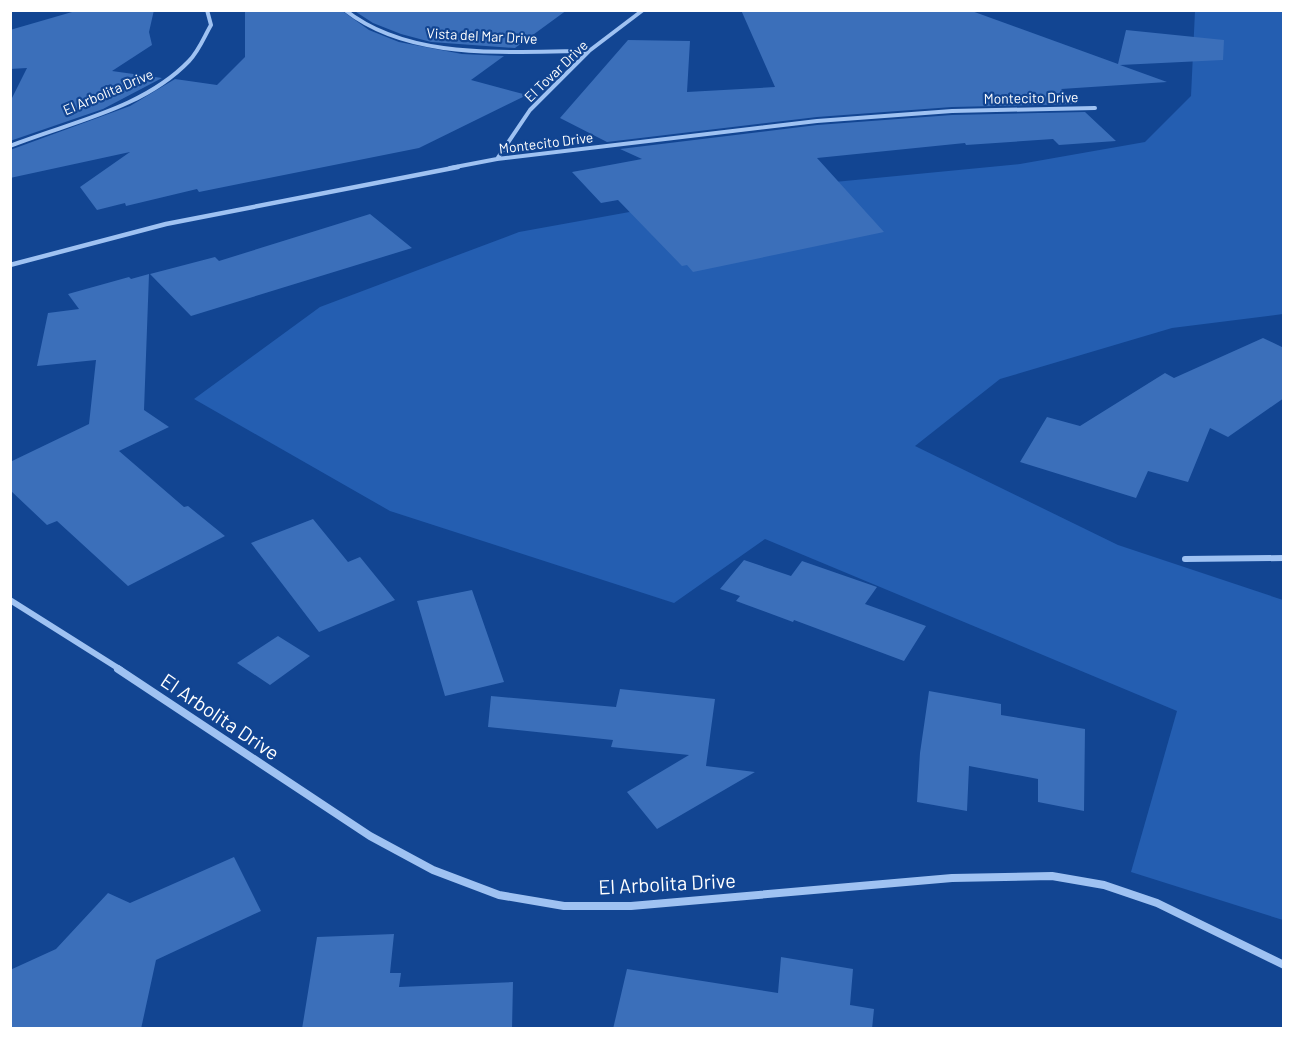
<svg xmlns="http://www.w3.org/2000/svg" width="1294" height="1039" font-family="Barlow,sans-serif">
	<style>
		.green { fill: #245eb1 }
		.building { fill: #3b6fba }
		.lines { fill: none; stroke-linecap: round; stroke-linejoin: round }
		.minor-far3 { stroke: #9fc2f2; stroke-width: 4 }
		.minor-far2 { stroke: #9fc2f2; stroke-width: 4.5 }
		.minor-far1 { stroke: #9fc2f2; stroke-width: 6 }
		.minor { stroke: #9fc2f2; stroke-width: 8 }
		.labels { text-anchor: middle; stroke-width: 4.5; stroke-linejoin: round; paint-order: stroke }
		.far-street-label { font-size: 14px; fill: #fff; stroke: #124592 }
		.near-street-label { font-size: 20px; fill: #fff; stroke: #124592 }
	</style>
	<rect width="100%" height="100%" fill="#124592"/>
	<path class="green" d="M1195,11h88v303l-111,14 -172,51 -85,67 203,99 165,55v320l-152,-48 46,-161 -412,-172 -91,64 -284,-92 -196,-112 126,-92 199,-75 232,-42 269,-26 125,-22 46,-46z"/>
	<path class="building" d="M79,10h75l-5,22 3,13 -40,26 50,7 -59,31 -93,32v-39l17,-34 -17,1v-39z
		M245,10h96l28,20 30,12 63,12 42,2 -33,24 56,15 -108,53 -220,44 -2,-3 -71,17 -1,-3 -28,7 -17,-23 50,-35 -120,26v-28l120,-44 45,-27 42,6 28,-28z
		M353,10h214l-52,38 -84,-6 -30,-8 -28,-11z
		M741,10h228l149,54 8,-34 98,10 -1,20 -103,5 47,17 -106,7 16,15 -125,3 -135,10 -210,25 -47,-24 68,-78 62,1 -3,51 88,-5z
		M1085,112l31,29 -57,4 -6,-6 -87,6 -1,-2 -148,15 67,74 -191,40 -6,-7 -5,1 -64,-66 -17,3 -29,-31 70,-13 -22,-10 197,-24 135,-10z
		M370,214l42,34 -221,68 -41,-42 65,-17 4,4z
		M149,274l-5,136 25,17 -50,24 65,56 4,-1 37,30 -97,50 -71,-65 -10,4 -37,-35v-28l79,-38 7,-64 -59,6 11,-53 31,-4 -11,-15 61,-17 2,2z
		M1263,338l21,10v50l-56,39 -18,-9 -22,54 -40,-11 -12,27 -116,-36 27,-45 33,9 85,-53 9,5z
		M313,519l35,43 12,-5 35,43 -76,32 -68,-89z
		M744,560l47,16 11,-15 75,26 -12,17 61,22 -22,35 -110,-41 -1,2 -57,-21 4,-5 -20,-7z
		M472,590l32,92 -59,14 -28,-95z
		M278,636l32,20 -40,29 -33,-22z
		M620,689l95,10 -9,67 49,6 -98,57 -30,-37 62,-37 -78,-8 2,-7 -125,-13 3,-31 125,11z
		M929,691l72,13v11l84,14 -1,82 -46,-9v-23l-69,-13 -2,45 -50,-9 3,-49z
		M234,857l27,54 -105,49 -15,69h-131v-59l46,-21 52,-56 22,10z
		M394,934l-4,39h11l-2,14 114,-5 -1,47h-210l15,-92z
		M781,957l72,12 -3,36 24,4 -2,20h-259l14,-60 151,24z"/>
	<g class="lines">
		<path class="minor-far3" d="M345,10c66,52 165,41 244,41
			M10,146c60,-24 133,-37 179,-85 10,-10 15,-24 22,-36l-4,-15
			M497,159l33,-49 59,-59 54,-41
			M450,168l47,-9 320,-38 135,-10 143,-3"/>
		<path class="minor-far2" d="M10,265l156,-41 292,-57"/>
		<path class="minor-far1" d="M1185,559l99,-1
			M10,600l111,70"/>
		<path class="minor" d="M118,669l252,167 63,34 66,25 65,11h67l321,-28 100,-2 52,9 53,18 127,62"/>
	</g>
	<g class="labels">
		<g class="far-street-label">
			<text transform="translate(482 36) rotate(3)" y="5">Vista del Mar Drive</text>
			<text transform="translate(556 71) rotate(-44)" y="5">El Tovar Drive</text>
			<text transform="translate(108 92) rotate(-23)" y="5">El Arbolita Drive</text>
			<text transform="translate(1031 98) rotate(-1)" y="5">Montecito Drive</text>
			<text transform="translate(546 143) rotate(-7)" y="5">Montecito Drive</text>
		</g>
		<g class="near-street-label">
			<text transform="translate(220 717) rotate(34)" y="7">El Arbolita Drive</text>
			<text transform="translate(667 884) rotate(-3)" y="7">El Arbolita Drive</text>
		</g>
	</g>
	<rect width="1294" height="1039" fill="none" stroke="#ffffff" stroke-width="24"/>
</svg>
